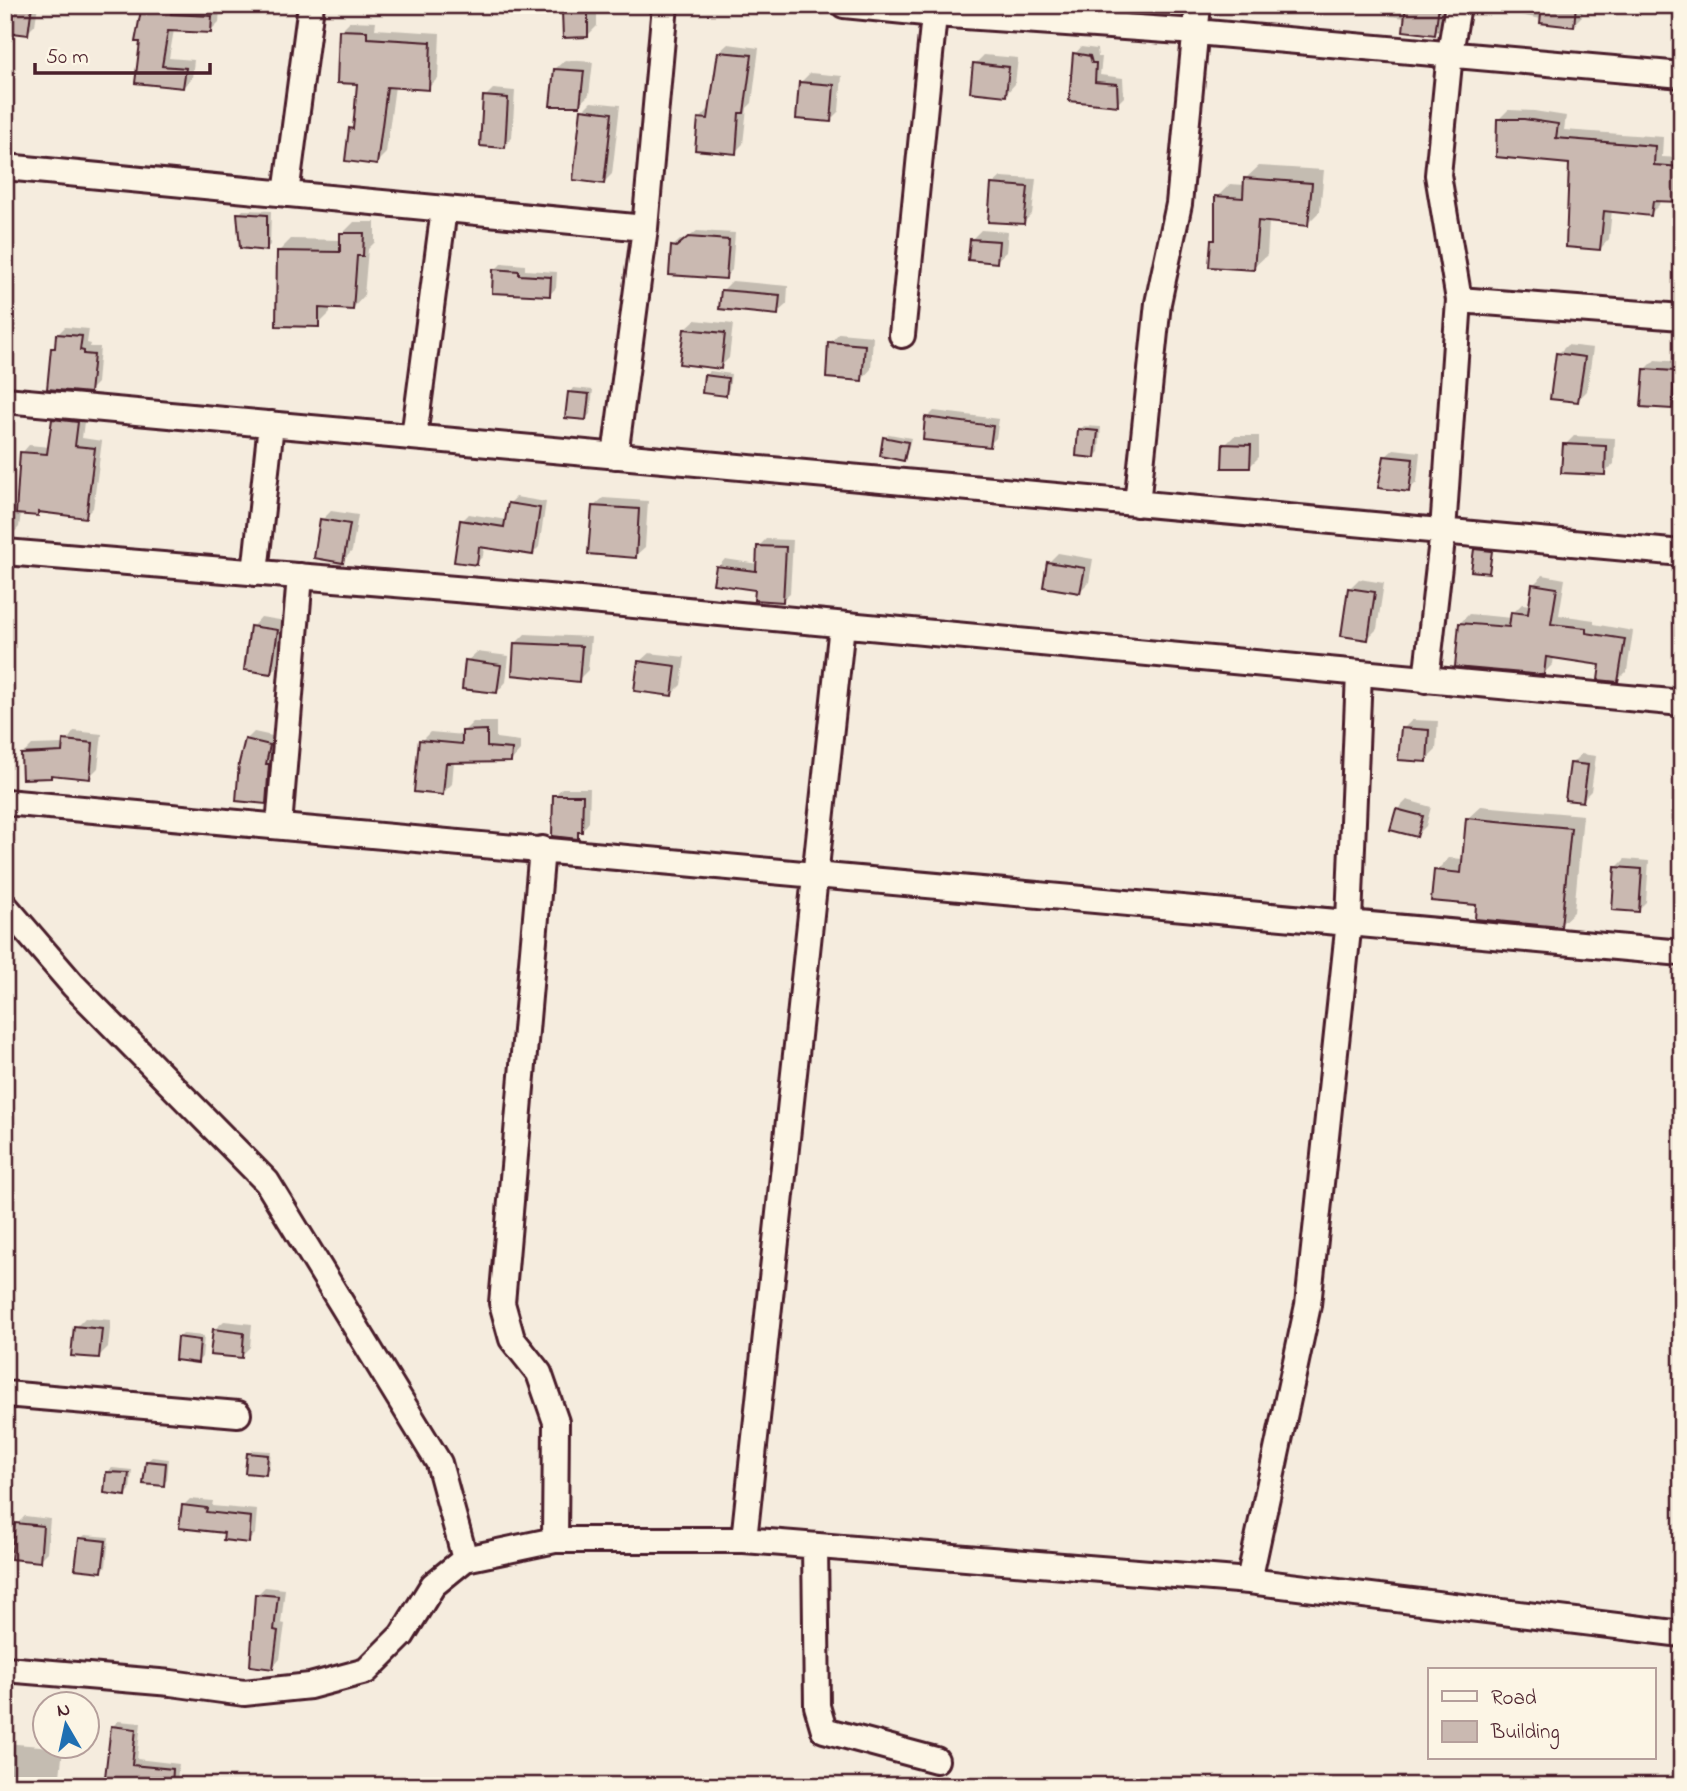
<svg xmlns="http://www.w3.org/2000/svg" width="1687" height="1791" font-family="'Indie Flower',sans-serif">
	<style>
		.shadow { fill: #0003 }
		.building { fill: #cab9b1; stroke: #4a1f2b; stroke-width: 2 }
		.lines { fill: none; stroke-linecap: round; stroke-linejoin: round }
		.minor-casing { stroke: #4a1f2b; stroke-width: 30 }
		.minor { stroke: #fcf5e5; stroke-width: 24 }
	</style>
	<rect width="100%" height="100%" fill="#f5ecde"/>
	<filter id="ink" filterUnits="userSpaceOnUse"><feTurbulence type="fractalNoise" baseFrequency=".0143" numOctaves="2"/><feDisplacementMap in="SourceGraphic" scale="14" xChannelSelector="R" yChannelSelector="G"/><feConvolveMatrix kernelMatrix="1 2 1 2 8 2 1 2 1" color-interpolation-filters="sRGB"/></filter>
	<g filter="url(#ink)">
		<path class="shadow" d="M5,5h33l-3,20 -8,8z
			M144,5l76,3 -1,15 -9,9 -36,-2 -5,28 25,2 -2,18 -9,9 -46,-6z
			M570,5h27v21l-9,9 -24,-24z
			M1391,5h54l-2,21 -8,8 -29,-16 -17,-2z
			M1510,5h73l-1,11 -9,9 -64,-12z
			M350,21l26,1 -1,7 65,4 -2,45 -10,10 -33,-2 -9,67 -10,10 -26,-34 5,-4 4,-43 -18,-52z
			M728,44l31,4 -7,55 -5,5 -4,36 -8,8 -35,-33 8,-9h3l8,-58z
			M1081,47l16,2 1,8h4l-2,18 23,3 1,19 -7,7 -46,-5 4,-45z
			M984,55l34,3 -3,26 -9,10 -31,-30z
			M565,60l28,2 -4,33 -10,9 -24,-35z
			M810,73l32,3 -3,35 -9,9 -30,-37z
			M493,89l22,2 -3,47 -8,8 -19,-49z
			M591,102l29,3 -8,69 -8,8 -21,-72z
			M1508,110l26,1 32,5 -2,14 99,7 -1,20 20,1v43l-22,-2 -1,6 -9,9 -38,-4 -3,29 -9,10 -29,-87 -72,-43z
			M1259,166l65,4 -4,41 -13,13 -38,-3 -2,34 -14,13 -40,-27 3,-4 1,-40 13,-13 15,1v-6z
			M1001,177l35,2 -4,35 -9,9 -31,-38z
			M243,210l28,1 -1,34 -4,4 -27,-35z
			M354,222h21v20l-7,7 -4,47 -12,13 -22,-2v6l-12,12 -39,-74 12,-12 51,1v-6z
			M981,230l27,2 -2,20 -10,9 -25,-21z
			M697,231l38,2 -3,37 -7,7 -53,-30 8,-7h5z
			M502,263l23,2v5l32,2 -1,16 -6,6 -55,-24z
			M732,281l56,5 -1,18 -10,9 -54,-23z
			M695,320l38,4 -4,34 -9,9 -35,-38z
			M65,327l24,2 -2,14 4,1 -1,3h10l-3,36 -8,8 -36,-42 4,-4v-10z
			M839,333l34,3 -2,33 -9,10 -32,-36z
			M1567,345l26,3 -6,43 -9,9 -20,-46z
			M1655,360l27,2 -1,35 -9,10 -27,-37z
			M710,371l21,3 -2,15 -4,5 -19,-19z
			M574,388l19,2 -3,24 -5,5 -15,-26z
			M934,411l65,8 -3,19 -7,7 -62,-27z
			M62,412l23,2 -3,24 20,3 -9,67 -8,8 -44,-5 -4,3 -16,-1 -2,14 -8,9h-6v-31l13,1 4,-53 7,-8 21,2 4,-27z
			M1084,426l17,1 -2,25 -4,4 -15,-26z
			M889,434l22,4 -4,16 -4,5 -18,-21z
			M1234,436h25v21l-10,10 -24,-22z
			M1574,436l41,2 -1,26 -10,9 -39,-28z
			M1394,449l26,3 -3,30 -8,8 -24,-33z
			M516,497l30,5 -7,45 -6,6 -49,-7 -1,10 -7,7 -14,-42 7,-7 38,6 2,-16z
			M603,498l45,3 -3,46 -10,9 -42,-49z
			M331,511l27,4 -6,36 -9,10 -21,-41z
			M766,539l27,1 -3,53 -8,7 -64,-33 7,-8 33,5 1,-18z
			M1480,546h10l-3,23h3l-2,2 -13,-21z
			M1058,553l35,6 -4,23 -9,9 -32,-28z
			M1543,575l22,4 -6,36 35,5v4l39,7 -6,40 -9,9 -16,-17 -48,-7 -1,8 -9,9 -84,-50 9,-9 43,4 1,-5 9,-9 9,1 3,-21z
			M1359,579l25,4 -7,46 -9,9 -19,-49z
			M261,617l25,4 -6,42 -9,10 -19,-46z
			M525,634l66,3 -3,33 -10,10 -62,-37z
			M477,652l32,4 -3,26 -9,10 -30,-31z
			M649,653l36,4 -4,28 -9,9 -33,-32z
			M1412,720l26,1 -2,29 -10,10 -23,-31z
			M473,722h23v16l24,3v10l-9,10h-57l-2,23 -9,9 -22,-52 9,-9 34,3v-4z
			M74,731l28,3 -4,34 -9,9 -36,-3 -3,3 -27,-23 9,-9 33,-1z
			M254,732l23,5 -4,57 -8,8 -19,-62z
			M1581,754l15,2 -5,35 -9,9 -11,-36z
			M562,788h28l-1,34 -12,15 -23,-41z
			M1407,800l24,7 -5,19 -9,9 -20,-25z
			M1481,806l102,9 -9,97 -14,13 -82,-22 -42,-32 13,-13 15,1 3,-40z
			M1625,859l24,2 -3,41 -8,8 -21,-43z
			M85,1318l26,2 -3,27 -10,10 -22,-30z
			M224,1321l28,3 -2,23 -9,9 -27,-26z
			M183,1334l21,2 -2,21 -4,4 -19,-23z
			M253,1450l18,1 -2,18 -4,4 -16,-19z
			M152,1457l17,2 -2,21 -4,4 -16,-23z
			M112,1468l20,2 -2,20 -4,4 -18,-22z
			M190,1499l23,2 -1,5 45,4 -2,24 -7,7 -22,-10 -43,-25z
			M25,1516l25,3 -3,33 -8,8 -22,-36z
			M85,1535l24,2 -3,29 -4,4 -22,-31z
			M265,1587l20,2 -4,34 4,1 -5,35 -7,8 -16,-72z
			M5,1591h5l-5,30z
			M118,1721l23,2 -4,36 42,5 -3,22h-70l6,-59z
			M5,1743l58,5 -4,38h-54z"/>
		<path class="building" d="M5,5h27l-4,30 -23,-3z
			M142,5h31l-2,9 41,2 -1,17 -43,-2 -6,35 24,2 -3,20 -48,-5 5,-41h-5z
			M1406,5h33l-4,30 -32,-4z
			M1542,5h34l-2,22 -34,-4z
			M588,10v27l-25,1 -1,-27z
			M339,30l28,1v7l64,4 -2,48 -42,-3 -10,78 -32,-4 4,-33 4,1 4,-45 -20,-1z
			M718,52l34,3 -8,58h-5l-3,41 -41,-4 3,-32 10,1z
			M1073,53l17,3 2,7h4l-1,19 22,2 1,22 -49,-5z
			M973,63l36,4 -3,29 -36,-4z
			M554,69l30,2 -4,35h-30z
			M799,82l35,3 -3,37 -35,-3z
			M483,96l25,2 -3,50 -25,-2z
			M581,109l31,4 -8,71 -31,-4z
			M1497,119h27l34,5 -2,14 99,8 -1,19 28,2v35l-29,-1 -2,15 -47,-5 -4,39 -34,-3 3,-83 -73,-7z
			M1244,178l68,5 -4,43 -50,-5 -4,49 -45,-3 2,-27h4v-44l28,2z
			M991,184l37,3 -4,37 -36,-2z
			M237,213l30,2v36l-27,-3z
			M340,233h24l-1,23h-6l-4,54 -34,-2v19l-43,-1 1,-75 63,1z
			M688,237l41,3 -3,39 -57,-4 2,-29 5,1z
			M970,239l29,2 -2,22 -29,-3z
			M493,269l26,2v4l32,2 -1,19 -58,-3z
			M721,290l59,5 -2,20 -59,-6z
			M684,329l41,4 -4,36 -42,-5z
			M56,334l26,2 -2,14 4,1v3l10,1 -4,38 -43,-4 4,-41h4z
			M828,342l37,3 -3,36 -36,-3z
			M1556,353l29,4 -7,45 -28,-3z
			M1644,369l30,2 -2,38 -31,-2z
			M704,375l24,3 -2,18 -24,-3z
			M568,392l21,2 -3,26 -21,-2z
			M925,417l68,9 -3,21 -67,-7z
			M52,419l26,3 -3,24 20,2 -9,70 -48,-6v4l-22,-2 4,-62 27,2z
			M1078,429l20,2 -3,27 -19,-2z
			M883,437l25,5 -4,19 -24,-5z
			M1223,444l28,1 -1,23h-28z
			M1563,444l43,2 -1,29 -44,-2z
			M1384,456l29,3 -4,33 -31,-4z
			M508,503l32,5 -7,47 -54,-8 -2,18 -23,-3 6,-42 44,7z
			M592,506l47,3 -3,49 -48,-4z
			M320,519l30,5 -7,39 -29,-5z
			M757,546l29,1 -3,55 -29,-2 1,-10 -42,-6 3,-18 40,5z
			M1474,549l18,2 -3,22 -18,-2z
			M1047,562l38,6 -5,25 -37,-6z
			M1532,584l25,4 -6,36 35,4v5l39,6 -7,43 -20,-2 2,-15 -54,-8 -2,18 -89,-8 4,-44 50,4 2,-15 17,2z
			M1348,588l27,4 -7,48 -27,-4z
			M250,626l28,4 -7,44 -27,-4z
			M514,643l68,3 -3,36 -67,-7z
			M465,660l36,5 -4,28 -35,-4z
			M638,661l38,5 -4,30 -38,-5z
			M1401,728l28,2 -2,32 -29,-2z
			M487,730v17l25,2 -1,13 -65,1 -3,32 -29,-3 5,-52 43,4v-13z
			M245,739l25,6 -4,19h3l-3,40 -30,-3 3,-38z
			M63,740l30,3 -3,36 -39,-4v3l-29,1 -1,-25 41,-2z
			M1570,763l18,2 -5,37 -18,-2z
			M553,795h30l-1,37h-4v7l-26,-3z
			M1396,809l27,7 -6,21 -27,-7z
			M1466,818l105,10 -10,99 -86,-8 1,-14 -45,-4 3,-31 27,3z
			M1615,867l27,2 -3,43 -27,-2z
			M74,1326l28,3 -3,29 -28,-2z
			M213,1329l31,4 -2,25 -32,-3z
			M177,1337l23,3 -2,23 -23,-3z
			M247,1453l21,2 -2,20 -21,-2z
			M146,1461l20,2 -2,23 -21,-2z
			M106,1472l23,1 -3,23 -22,-3z
			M182,1505l25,3 -1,4 45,5 -2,26 -26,-3 1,-7 -45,-5z
			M15,1523l28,3 -3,36 -29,-3z
			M79,1538l27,3 -4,31 -27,-3z
			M255,1594l23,2 -4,34 4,1 -5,38 -23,-3z
			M111,1726l25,3 -4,36 41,4 -1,17h-68z"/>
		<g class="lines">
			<g class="minor-casing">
				<path id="minor" d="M844,5l91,9 261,18 486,43
					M1458,5l-8,48 -12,122 21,125
					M5,167l640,61
					M286,194l25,-189
					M902,335l33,-330
					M5,400l1677,153
					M414,437l30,-228
					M615,456l30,-228 20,-223
					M1137,504l21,-201 21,-99 19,-199
					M5,552l511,42 1166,109
					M255,573l16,-149
					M1426,680l17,-149 16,-231 223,17
					M5,802l1677,151
					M279,826l21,-250
					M542,849l-40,454 10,36 27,34 17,49 -1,118
					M5,906l68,79 194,197 172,281 26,96
					M5,1394l233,20
					M744,1540l98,-915
					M815,1546l2,160 7,24 112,30
					M1249,1581l59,-276 41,-384 10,-248
					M5,1669l166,14 73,10 66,-7 56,-15 36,-36 31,-50 32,-26 90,-19h189l505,41 433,53"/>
			</g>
			<use href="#minor" class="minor"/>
		</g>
	</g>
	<rect width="1687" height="1791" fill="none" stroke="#fcf5e5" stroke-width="28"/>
	<rect x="14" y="14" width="1659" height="1763" fill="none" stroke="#4a1f2b" stroke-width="2.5" filter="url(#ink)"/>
	<rect x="1428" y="1668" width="228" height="91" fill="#fcf5e5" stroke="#b59f9b" stroke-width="2"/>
	<rect x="1442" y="1691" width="35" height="10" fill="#fcf5e5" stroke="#b59f9b" stroke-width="2"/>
	<text x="1491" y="1704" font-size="21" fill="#4a1f2b">Road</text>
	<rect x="1442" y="1721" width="35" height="21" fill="#cab9b1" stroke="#b59f9b" stroke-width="2"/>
	<text x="1491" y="1738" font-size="21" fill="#4a1f2b">Building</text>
	<g transform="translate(66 1725) rotate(351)"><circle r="33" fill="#fcf5e5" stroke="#b59f9b" stroke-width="2"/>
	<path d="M0-5L12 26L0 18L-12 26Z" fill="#1f6fb2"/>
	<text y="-10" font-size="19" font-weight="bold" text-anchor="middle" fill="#4a1f2b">N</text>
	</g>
	<path d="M35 63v10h175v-10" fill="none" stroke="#4a1f2b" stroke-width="3.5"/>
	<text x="46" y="63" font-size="21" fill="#4a1f2b" stroke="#fcf5e5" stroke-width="5" paint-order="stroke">50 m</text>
</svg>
